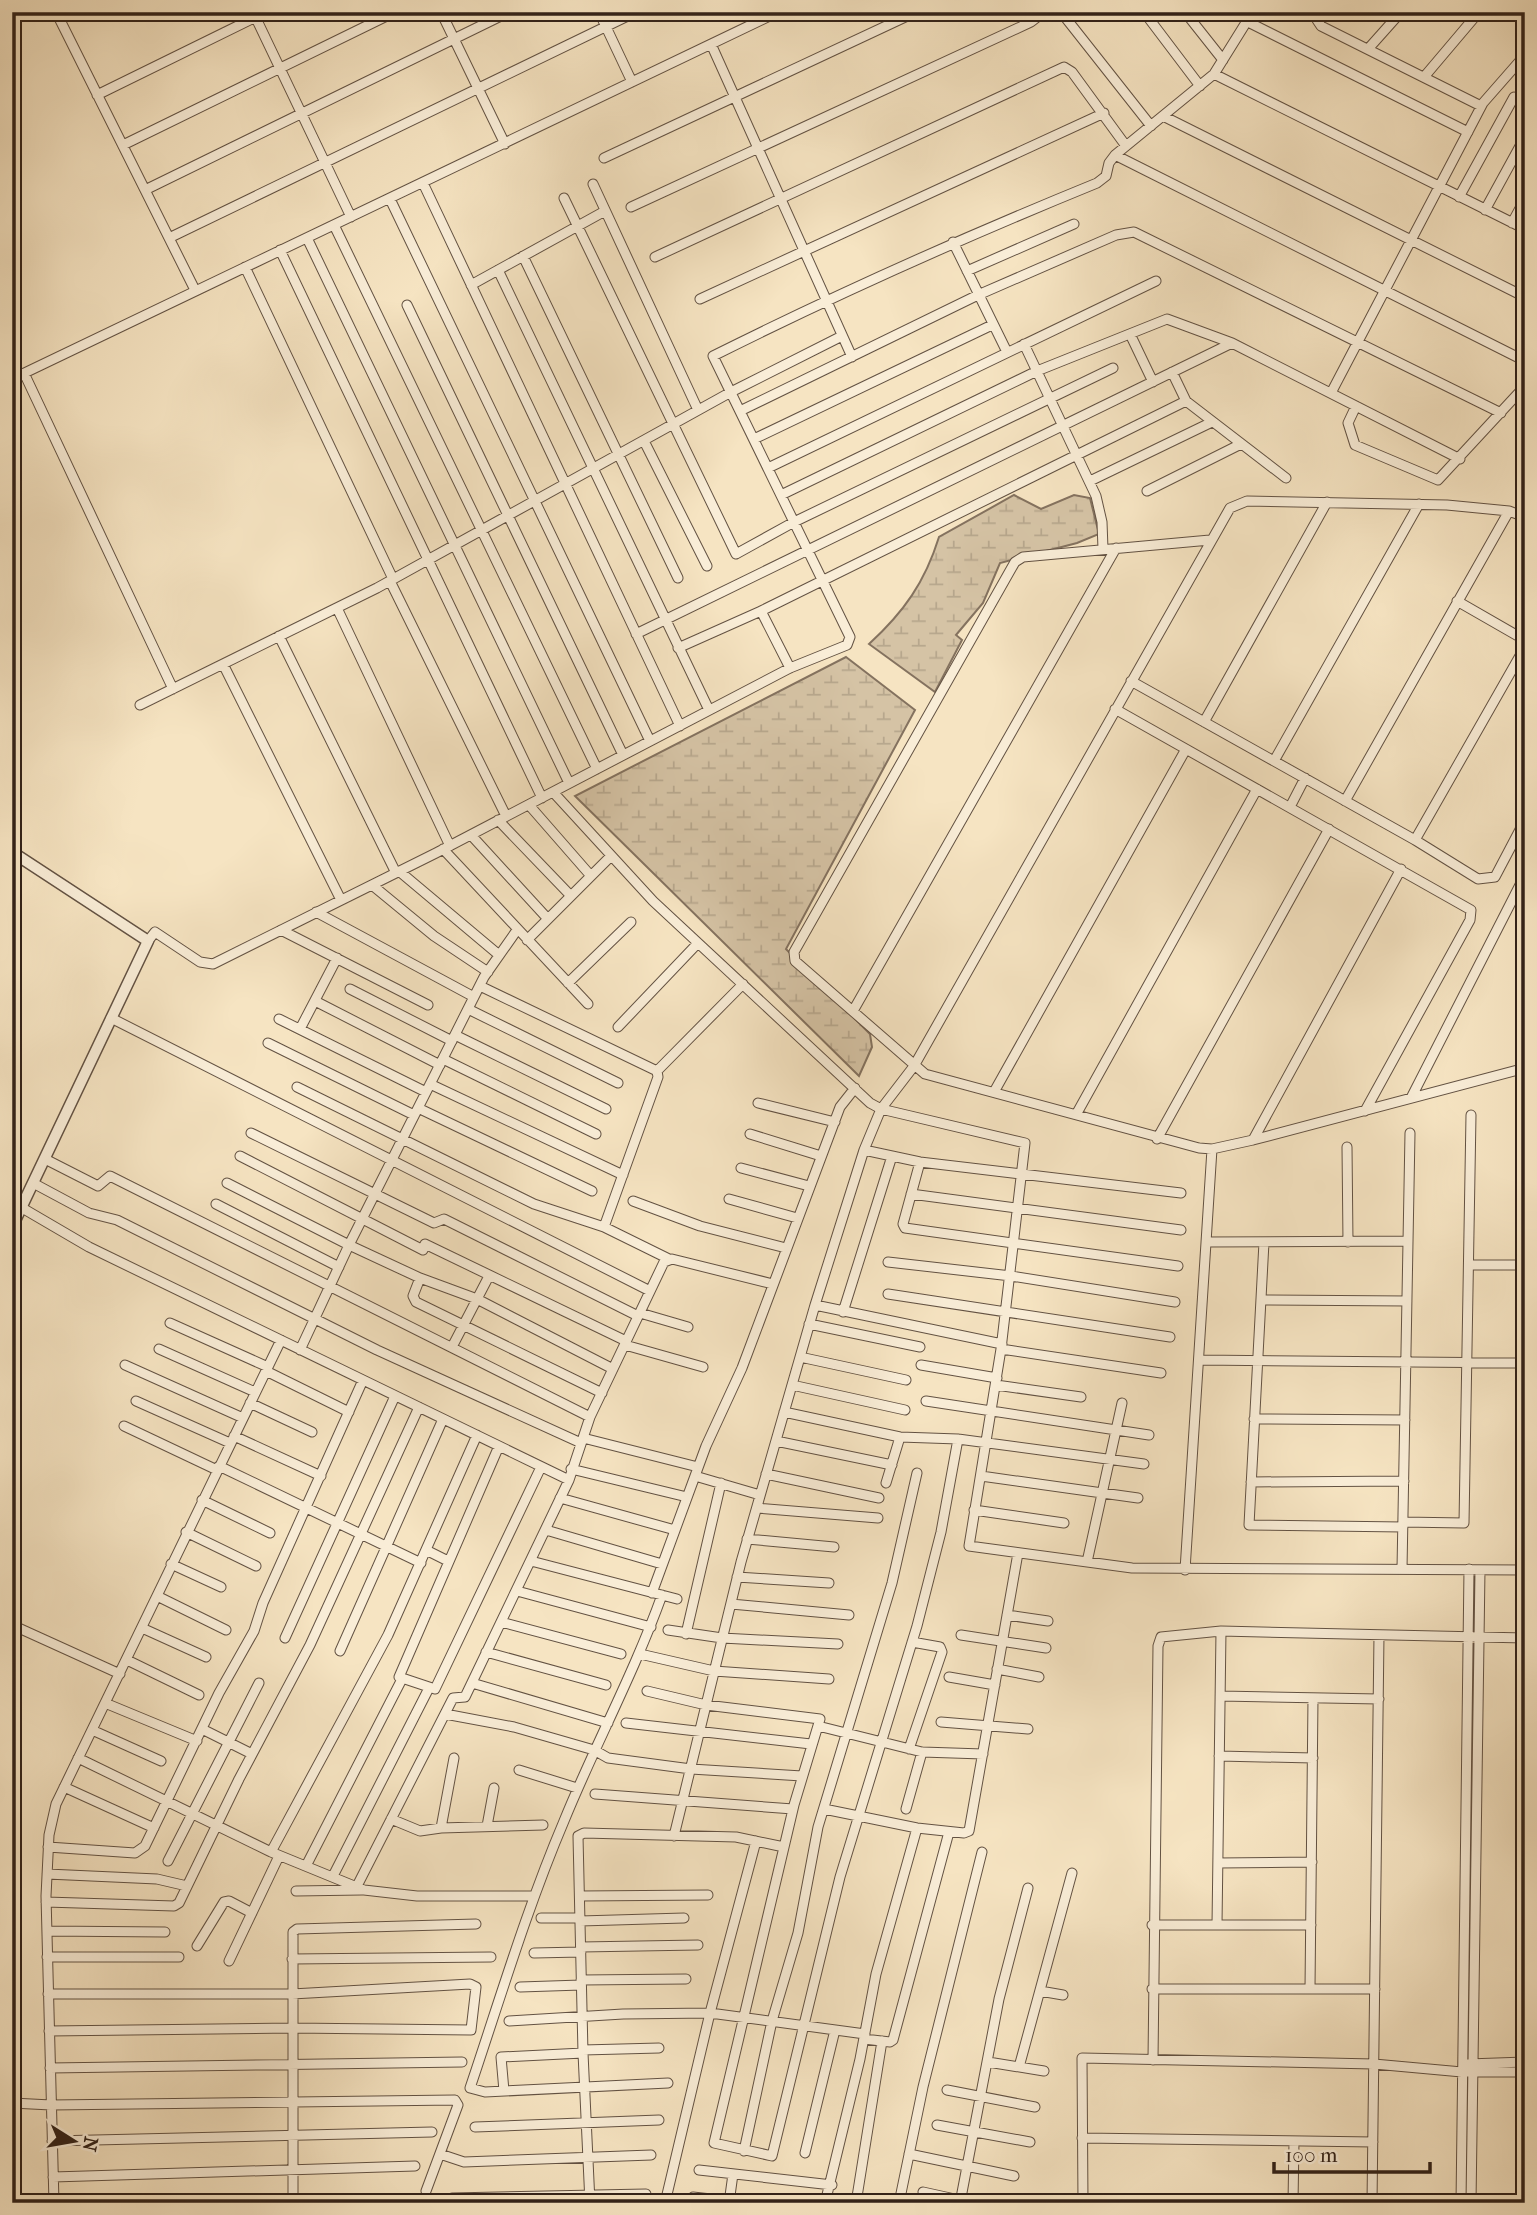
<svg xmlns="http://www.w3.org/2000/svg" width="1537" height="2215" font-family="'IM FELL French Canon',serif">
	<style>
		.wetland { fill: url(#wetland-marsh); stroke: #84725f; stroke-width: 2 }
		.lines { fill: none; stroke-linecap: round; stroke-linejoin: round }
		.minor-casing { stroke: #635243; stroke-width: 11 }
		.tertiary-casing { stroke: #635243; stroke-width: 13 }
		.minor { stroke: #f9edd7; stroke-width: 9 }
		.tertiary { stroke: #f9edd7; stroke-width: 10 }
	</style>
	<defs>
		<pattern id="wetland-marsh" width="20" height="14" patternUnits="userSpaceOnUse" patternTransform="scale(1.75)"><rect width="20" height="14" fill="#d5c3a5"/><path d="M1 5h8M5 5V1M11 12h8M15 12V8" fill="none" stroke="#b7a78d"/></pattern>
	</defs>
	<rect width="100%" height="100%" fill="#f6e4c2"/>
	<filter id="stains"><feTurbulence type="fractalNoise" baseFrequency=".00286" numOctaves="4"/><feColorMatrix values="0 0 0 0 .2 0 0 0 0 .09 0 0 0 0 .02 0 0 0 .5 -.17"/></filter>
	<radialGradient id="worn" r=".72"><stop offset=".6" stop-color="#630" stop-opacity="0"/><stop offset="1" stop-color="#630" stop-opacity=".3"/></radialGradient>
	<path class="wetland" d="M1014,495l27,14 33,-14 16,3 9,36 -22,9 -77,20 -17,40 -27,32 6,5 -27,52 -66,-48c35,-32 56,-62 70,-107z
		M846,657l69,53 -129,239 84,85 2,13 -13,29 -284,-280z"/>
	<g class="lines">
		<g class="minor-casing">
			<path id="minor" d="M56,12l139,278
				M253,12l98,205
				M441,12l64,132
				M599,12l33,70
				M1061,12l90,114
				M1144,12l56,74
				M1185,12l38,48
				M1242,12l8,11 218,109
				M1321,12l-4,8 4,6 160,80
				M711,44l141,313
				M1368,49l33,-37
				M1214,74l311,155
				M1424,77l55,-65
				M97,95l169,-83
				M1163,116l362,181
				M123,145l272,-133
				M1115,155l410,206
				M604,158l312,-146
				M423,183l257,543
				M593,184l105,226
				M145,190l364,-178
				M1459,197l55,-100
				M564,198l172,356 58,-32 319,-154
				M390,199l260,542
				M631,207l400,-185 13,-10
				M1485,210l40,-73
				M1512,223l13,-24
				M334,225l263,544
				M169,238l467,-226
				M307,238l262,545
				M953,242l54,110
				M280,250l262,548
				M523,256l155,322
				M655,257l409,-190 8,5 54,74
				M245,267l148,312
				M498,270l211,440
				M967,271l107,-47
				M471,285l134,-74
				M700,299l404,-186
				M407,305l216,450
				M1130,334l23,48
				M1024,344l72,152 6,26 1,27
				M1172,372l14,29 100,77
				M24,373l149,316
				M12,379l766,-367
				M1331,393l152,-290 42,-48
				M1356,406l-8,17 7,22 83,35 87,-94
				M740,411l238,-116 138,-60 18,-3 367,181
				M754,439l238,-114
				M644,441l63,125
				M768,468l388,-187
				M1090,481l122,-59
				M1147,491l94,-47
				M781,495l256,-124 130,-52 65,24 228,116
				M1210,540l-187,17 -8,5 -221,390 1,9 130,113 274,74 13,1 41,-9 272,-72
				M390,581l116,235
				M1457,601l68,39
				M337,608l113,238
				M761,611l29,57
				M636,634l596,-291
				M279,636l117,237
				M678,648l83,-37 425,-210
				M223,664l118,236
				M1131,681l284,159 63,39 17,-2 30,-57
				M140,705l237,-117 354,-196 111,-56
				M1115,709l356,201 -1,10 -105,191
				M1204,722l123,-220
				M1274,761l145,-257
				M553,792l100,109 217,202 11,6 144,34 -24,206 -32,197 163,22 393,2
				M1345,801l164,-290
				M529,805l62,71
				M1290,807l15,-29
				M498,820l73,76
				M471,835l77,84
				M1415,840l110,-193
				M443,849l145,155
				M399,871l100,84
				M372,885l62,51 54,36
				M316,912l158,85
				M281,930l147,75
				M527,940l84,-84
				M148,941l7,-9 45,30 13,2 223,-111 354,-185 57,-23 3,-8 -137,-281c126,-63 254,-120 384,-173l9,-7 3,-13 6,-8 99,-81 33,-53
				M568,983l63,-61
				M480,986l177,85
				M350,989l102,52
				M315,1001l125,64
				M468,1009l150,74
				M853,1011l263,-463
				M111,1018l539,273
				M279,1019l147,73
				M618,1027l80,-84
				M300,1029l37,-71
				M455,1035l151,74
				M268,1043l146,72
				M443,1059l153,75
				M430,1084l193,91
				M297,1087l237,117 70,23 65,32
				M994,1092l192,-343
				M1411,1098l114,-223
				M758,1103l77,19
				M418,1108l174,83
				M1077,1113l180,-324
				M251,1133l183,90 10,-4 194,97
				M750,1134l71,22
				M1157,1139l172,-310
				M1253,1140l148,-271
				M1347,1147l1,95
				M864,1150l56,12 261,31
				M240,1156l183,94 2,-6 201,97
				M45,1159l53,27 12,-10 480,241
				M920,1162l-17,62 2,4 273,38
				M741,1168l68,18
				M33,1183l56,30 28,7 260,130 204,93
				M227,1183l122,62 71,33 57,21 136,70
				M911,1194l270,36
				M729,1199l68,19
				M633,1201l67,25 86,22
				M12,1202l77,45 480,233
				M216,1204l123,63
				M604,1227l54,-150 -1,-6 86,-87
				M1206,1242l202,-1
				M1264,1242l-15,283 154,2
				M888,1262l123,14 164,26
				M1469,1265h56
				M420,1278l-7,18 3,6 186,91
				M888,1294l282,43
				M1261,1300l146,1
				M815,1305l187,39
				M843,1312l49,-156
				M640,1313l48,14
				M170,1323l98,44
				M809,1324l111,23
				M625,1345l78,22
				M452,1347l37,-71
				M159,1349l96,43
				M1001,1349l160,24
				M300,1350l49,-105 135,-268 33,-47
				M800,1357l106,23
				M1199,1360l326,3
				M125,1365l118,53
				M921,1365l76,13
				M266,1371l83,41
				M792,1385l113,25
				M996,1385l85,12
				M136,1401l94,42
				M926,1401l223,34
				M250,1403l62,29
				M784,1412l116,25 58,2 186,25
				M1254,1419l151,1
				M124,1426l93,44
				M234,1436l87,40
				M583,1438l115,29
				M776,1441l116,24
				M499,1446l-100,231 36,12 106,-222
				M1525,1458v61
				M219,1466l202,97
				M571,1469l116,28
				M766,1474l113,24
				M695,1476l65,19
				M981,1476l157,22
				M1251,1482l153,-1
				M886,1483l14,-46
				M560,1498l115,32
				M202,1500l68,33
				M757,1508l121,10
				M974,1510l90,13
				M1403,1522l61,1 7,-408
				M546,1530l116,34
				M186,1532l70,34
				M747,1539l87,8
				M426,1550l22,11
				M531,1561l146,38
				M1087,1562l35,-159
				M171,1564l50,23
				M1402,1569l8,-436
				M1185,1570l27,-421
				M737,1577l92,6
				M517,1591l134,36
				M652,1593l54,-147 36,-78 98,-261 15,-19
				M662,1595c-28,78 -67,150 -98,226 -37,87 -64,178 -94,267l15,4 183,-9
				M157,1596l69,34
				M731,1604l118,11
				M1007,1615l41,6
				M501,1622l120,32
				M12,1625l108,49
				M142,1628l64,29
				M668,1630l54,8 116,6
				M686,1634l35,-151
				M961,1635l85,13
				M285,1638l110,-242
				M340,1651l103,-232
				M486,1652l120,33
				M640,1654l74,17 115,8
				M127,1660l72,35
				M997,1669l42,8
				M949,1677l46,8
				M472,1683l136,40
				M647,1691l59,14 114,14 -26,86 -80,338 58,13 68,-279 77,-251 24,-94 17,-93
				M1220,1696l159,3
				M105,1703l92,38
				M445,1714l69,13 80,23 14,8 83,11 111,7
				M941,1722l87,7
				M626,1723l185,21
				M818,1726l104,26 61,2
				M202,1729l50,25
				M92,1730l69,31
				M909,1749l33,-97 -2,-5 -28,-5
				M1219,1756l94,2
				M78,1758l193,94 93,38 53,6h117
				M519,1770l58,18
				M64,1787l90,41
				M595,1794l198,15
				M824,1809l93,19 47,5 5,-2 49,-278
				M906,1809l16,-57
				M391,1819l29,12 21,-3 102,-3
				M487,1826l7,-38
				M441,1828l13,-70
				M674,1836l67,-274 74,-257 49,-155 17,-41 33,-43 316,-558 17,-7 200,4 62,6 16,6
				M48,1847l87,6 10,-7 74,-153 35,-62 9,-28 100,-223
				M271,1852l117,-217 89,-200
				M168,1861l91,-178
				M1218,1863l94,-1
				M306,1866l96,-187
				M47,1874l110,5 30,7
				M333,1876l96,-188
				M357,1886l96,-188 12,-1 104,-217 21,-63 74,-155 8,-3 101,25
				M296,1891l66,-1
				M580,1896l128,-1
				M46,1902l128,4 5,-3 60,-124 71,-134 109,-238
				M541,1918h39
				M580,1921l104,-3
				M1152,1925h159
				M1217,1925l4,-294
				M47,1931l118,1
				M197,1946l27,-44 5,-1 23,12
				M581,1947l117,-2
				M534,1953l47,-1
				M47,1957h132
				M292,1959l199,-2
				M229,1961l50,-105
				M581,1980l105,-1
				M520,1987l61,-2
				M1152,1989h223
				M1310,1989l3,-291
				M1040,1991l23,4
				M48,1994h244l178,-10 6,3 -5,43 -179,-2 -243,3
				M509,2021l114,-7 87,-1 155,21
				M864,2039l26,3 3,-2 56,-208
				M583,2050l76,-2
				M1153,2060l5,-414 3,-9 60,-6 304,7
				M988,2062l56,9
				M1468,2064l57,-2
				M1019,2067l53,-194
				M50,2068l412,-6
				M947,2090l88,17
				M504,2091l-3,-34 82,-4
				M12,2103l39,2 404,-5 3,5 -32,86
				M937,2125l93,17
				M475,2127l184,-7
				M1082,2138l291,4
				M52,2141l380,-9
				M744,2151l28,-130 26,-88 20,-106 74,-244 25,-110
				M805,2153l30,-123
				M440,2154l24,8 187,-7
				M909,2154l105,22
				M699,2170l133,15
				M53,2177l362,-11
				M923,2192l50,11
				M693,2197l54,6
				M452,2198l194,-4
				M54,2203l-8,-307 3,-61 7,-31 225,-464
				M293,2203v-271l4,-3 179,-5
				M590,2203l-7,-150 -5,-217 6,-3 152,4 48,10
				M665,2203l45,-190 46,-172
				M729,2203l4,-29
				M825,2203l35,-144 16,-85 41,-146
				M856,2203l26,-162
				M899,2203l24,-116 59,-235
				M960,2203l39,-204 29,-111
				M1083,2203l-1,-145 292,6 88,8h63
				M1293,2203l1,-62
				M1372,2203l7,-568
				M1461,2203l8,-634
				M1471,2203l9,-633"/>
		</g>
		<g class="tertiary-casing">
			<path id="tertiary" d="M12,852l136,89 -136,286"/>
		</g>
		<use href="#minor" class="minor"/>
		<use href="#tertiary" class="tertiary"/>
	</g>
	<rect width="1537" height="2215" fill="none" stroke="#f6e4c2" stroke-width="42"/>
	<rect x="14" y="14" width="1509" height="2187" fill="none" stroke="#322219" stroke-width="3.5"/>
	<rect x="21" y="21" width="1495" height="2173" fill="none" stroke="#322219" stroke-width="2"/>
	<g transform="translate(74 2141) rotate(101)" stroke="#f9edd7" stroke-width="5" paint-order="stroke">
	<path d="M0-5L12 26L0 18L-12 26Z" fill="#322219"/>
	<text y="-10" font-size="19" font-weight="bold" text-anchor="middle" fill="#322219">N</text>
	</g>
	<path d="M1274 2162v10h156v-10" fill="none" stroke="#322219" stroke-width="3.5"/>
	<text x="1285" y="2162" font-size="21" fill="#322219" stroke="#f9edd7" stroke-width="5" paint-order="stroke">100 m</text>
	<rect width="100%" height="100%" filter="url(#stains)"/>
	<rect width="100%" height="100%" fill="url(#worn)"/>
</svg>
